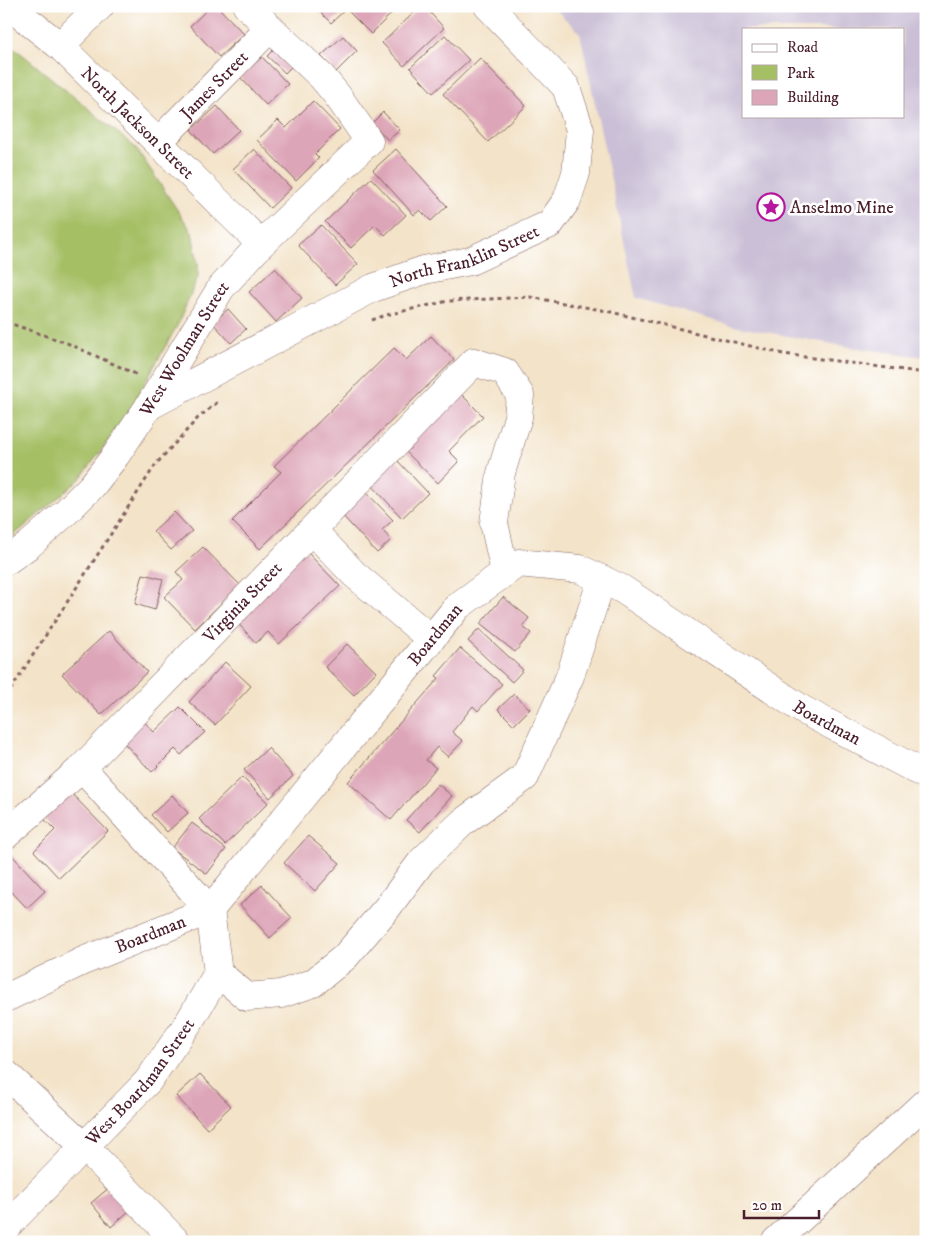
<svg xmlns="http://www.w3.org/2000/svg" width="932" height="1248" font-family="'IM FELL DW Pica',serif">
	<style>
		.industrial { fill: #cabfd6; fill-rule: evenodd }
		.green { fill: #a5bf65; stroke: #786f48 }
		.building { fill: #dda6b8 }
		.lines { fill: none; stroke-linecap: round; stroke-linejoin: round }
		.minor-casing { stroke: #856462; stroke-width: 29 }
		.path { stroke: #856462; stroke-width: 3; stroke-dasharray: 4 4; stroke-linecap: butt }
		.minor { stroke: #fff; stroke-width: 28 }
		.labels { text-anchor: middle; stroke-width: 5; stroke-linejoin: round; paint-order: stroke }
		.street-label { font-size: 18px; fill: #4a1f2b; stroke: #fff }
		.poi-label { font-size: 18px; fill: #4a1f2b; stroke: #fff; text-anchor: start }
	</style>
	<rect width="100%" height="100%" fill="#fff"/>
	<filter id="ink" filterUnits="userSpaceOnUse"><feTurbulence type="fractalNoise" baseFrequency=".02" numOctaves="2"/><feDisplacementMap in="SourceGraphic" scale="10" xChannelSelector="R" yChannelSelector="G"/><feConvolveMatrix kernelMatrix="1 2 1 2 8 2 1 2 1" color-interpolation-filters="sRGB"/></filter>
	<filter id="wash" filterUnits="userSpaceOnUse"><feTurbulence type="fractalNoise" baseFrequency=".0096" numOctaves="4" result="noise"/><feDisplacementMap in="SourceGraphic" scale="20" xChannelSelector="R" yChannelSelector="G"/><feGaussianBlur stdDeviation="1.12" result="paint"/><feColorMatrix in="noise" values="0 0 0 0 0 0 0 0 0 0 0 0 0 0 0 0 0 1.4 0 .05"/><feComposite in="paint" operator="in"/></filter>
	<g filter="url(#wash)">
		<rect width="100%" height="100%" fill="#f3e3c8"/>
		<path class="industrial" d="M552,6h374v351l-77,-10 -116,-21 -97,-28 -56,-265zM743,29h160v87h-160z"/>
		<path class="green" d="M6,45l11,5 119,98 56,84 6,32v13l-20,47 -54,96 -45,60 -73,62z"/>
		<g id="blocks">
			<path class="building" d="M211,6h6l27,28 -25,23 -29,-31z
				M314,6h85l-28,28 -25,-25 -15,14z
				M421,6h3l20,22 -40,38 -22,-23z
				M445,35l24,25 -36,33 -23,-25z
				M343,36l14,15 -21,21 -15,-16z
				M275,48l18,17 -8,8 -18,-17z
				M262,57l26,27 -22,21 -26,-28z
				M480,58l46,48 -38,36 -45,-48z
				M313,101l27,28 -25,25 4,4 -23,23 -39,-41 21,-20 8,8z
				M217,106l22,24 -26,24 -22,-24z
				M383,112l17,18 -12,10 -16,-17z
				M254,149l37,39 -21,20 -37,-39z
				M396,149l51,57 -16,15 -11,-11 -6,5 -41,-45z
				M371,178l35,37 -21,20 -10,-10 -24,23 -26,-26z
				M321,225l37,39 -23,21 -37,-40z
				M275,268l27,30 -26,24 -27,-30z
				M228,309l18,20 -15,14 -18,-20z
				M431,336l23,24 -194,189 -28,-28 49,-49 -7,-6 120,-118 12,12z
				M460,393l23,23 -34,35 10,10 -21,22 -34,-33z
				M395,458l33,35 -26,25 -33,-36z
				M364,490l29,30 -11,10 9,10 -14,13 -37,-40z
				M174,512l18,19 -21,19 -18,-19z
				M203,547l37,38 -45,44 -31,-32 19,-17 -7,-8z
				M305,550l35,36 -61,58 -11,-12 -12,11 -22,-24z
				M143,574l20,5 -8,31 -20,-6z
				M503,597l26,21 -6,9 8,6 -16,19 -35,-28z
				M479,629l44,41 -11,12 -44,-41z
				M109,631l38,41 -46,43 -39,-41z
				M347,644l29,28 -22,23 -29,-28z
				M460,648l42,36 -24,27 -5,-5 -21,26 11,9 -15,16 -11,-10 -11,13 10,8 -45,52 -43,-38 91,-104 -3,-2z
				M225,662l26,24 -36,39 -26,-23z
				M514,694l16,15 -16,16 -16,-16z
				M180,707l25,25 -24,23 -6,-6 -23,23 -33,-34 21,-21 14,15z
				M268,748l25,28 -23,22 -26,-28z
				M242,777l26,26 -43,42 -26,-26z
				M438,784l14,12 -32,36 -14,-12z
				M67,789l41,42 -49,47 -25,-27 21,-21 -15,-15z
				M172,795l16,18 -21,19 -16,-17z
				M192,823l34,26 -19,25 -35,-26z
				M308,836l32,27 -25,28 -31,-28z
				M9,852l36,39 -18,17 -21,-22v-32z
				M262,885l30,33 -22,20 -30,-33z
				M200,1074l31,32 -24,23 -31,-33z
				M110,1187l20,23 -19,17 -20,-24z"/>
		</g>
	</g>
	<g filter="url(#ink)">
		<use href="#blocks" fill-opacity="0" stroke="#856462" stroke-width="1"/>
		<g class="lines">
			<g class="minor-casing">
				<g id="minor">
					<path id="s1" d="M9,6l51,40 201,198"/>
					<path d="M60,46l40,-40"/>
					<path id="s2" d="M158,142l112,-114"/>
					<path id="s3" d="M149,406l224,-118 51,-18 46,-9 80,-37 17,-24 9,-27 4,-43 -14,-43 -78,-81"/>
					<path d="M312,530l42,44 77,65"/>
					<path id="s4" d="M6,561l23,-16 37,-33 26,-26 24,-31 33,-49 72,-118 40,-44 108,-103 -32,-46 -15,-18 -75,-71"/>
					<path id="s5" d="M6,835l76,-67 392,-406 31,10 15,23 -2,22 -17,56 -7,50 11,49"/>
					<path d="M218,973l29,24 34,-3 32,-11 32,-26 42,-49 35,-47 41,-39 62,-45 45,-101 32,-97"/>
					<path id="s6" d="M6,998l77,-37 127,-51 248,-304 60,-43 62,6 42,20 181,121 123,65"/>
					<path d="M6,1074l79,73 92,95"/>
					<path id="s7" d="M6,1227l142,-146 41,-59 29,-49 -8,-63 -128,-142"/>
					<path d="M775,1242l151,-140"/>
				</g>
			</g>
			<path class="path" d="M372,320l14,-5 62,-14 82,-4 77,14 176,43 143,19
				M6,322l61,21 71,32
				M6,697l150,-233 42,-46 21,-17"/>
			<use href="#minor" class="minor"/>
		</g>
	</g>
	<defs>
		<g id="sight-ring" transform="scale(1.4375)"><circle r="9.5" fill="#fff" stroke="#b5179e" stroke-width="1.5"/><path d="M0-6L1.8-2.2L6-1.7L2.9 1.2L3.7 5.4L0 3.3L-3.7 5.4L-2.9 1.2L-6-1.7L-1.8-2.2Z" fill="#b5179e"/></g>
	</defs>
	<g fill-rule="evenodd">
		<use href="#sight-ring" x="771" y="207"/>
	</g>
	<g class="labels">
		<g class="street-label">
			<text dy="6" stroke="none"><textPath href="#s2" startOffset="80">James Street</textPath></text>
			<text dy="6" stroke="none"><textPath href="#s1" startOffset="174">North Jackson Street</textPath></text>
			<text dy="6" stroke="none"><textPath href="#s3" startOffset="350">North Franklin Street</textPath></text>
			<text dy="6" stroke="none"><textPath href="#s4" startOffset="280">West Woolman Street</textPath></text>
			<text dy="6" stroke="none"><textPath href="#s5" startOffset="332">Virginia Street</textPath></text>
			<text dy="6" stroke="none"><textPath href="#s6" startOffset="578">Boardman</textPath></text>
			<text dy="6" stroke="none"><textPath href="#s6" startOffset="1042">Boardman</textPath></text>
			<text dy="6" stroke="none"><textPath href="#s6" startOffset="158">Boardman</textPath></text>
			<text dy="6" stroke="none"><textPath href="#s7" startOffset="198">West Boardman Street</textPath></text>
		</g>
		<g class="poi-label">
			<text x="790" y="213">Anselmo Mine</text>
		</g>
	</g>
	<rect width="932" height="1248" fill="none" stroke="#fff" stroke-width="25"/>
	<rect x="742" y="28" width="162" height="90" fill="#ffffff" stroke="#b7a5aa"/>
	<rect x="752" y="44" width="25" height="8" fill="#ffffff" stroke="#b7a5aa"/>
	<text x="787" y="52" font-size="15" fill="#4a1f2b">Road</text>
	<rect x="752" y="65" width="25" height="15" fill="#a5bf65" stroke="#b7a5aa"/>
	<text x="787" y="78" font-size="15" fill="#4a1f2b">Park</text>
	<rect x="752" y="90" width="25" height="15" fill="#dda6b8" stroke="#b7a5aa"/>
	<text x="787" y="102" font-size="15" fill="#4a1f2b">Building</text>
	<path d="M744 1210v8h75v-8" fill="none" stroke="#4a1f2b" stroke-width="2.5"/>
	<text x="752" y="1210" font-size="15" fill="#4a1f2b" stroke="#ffffff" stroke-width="4" paint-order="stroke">20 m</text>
</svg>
